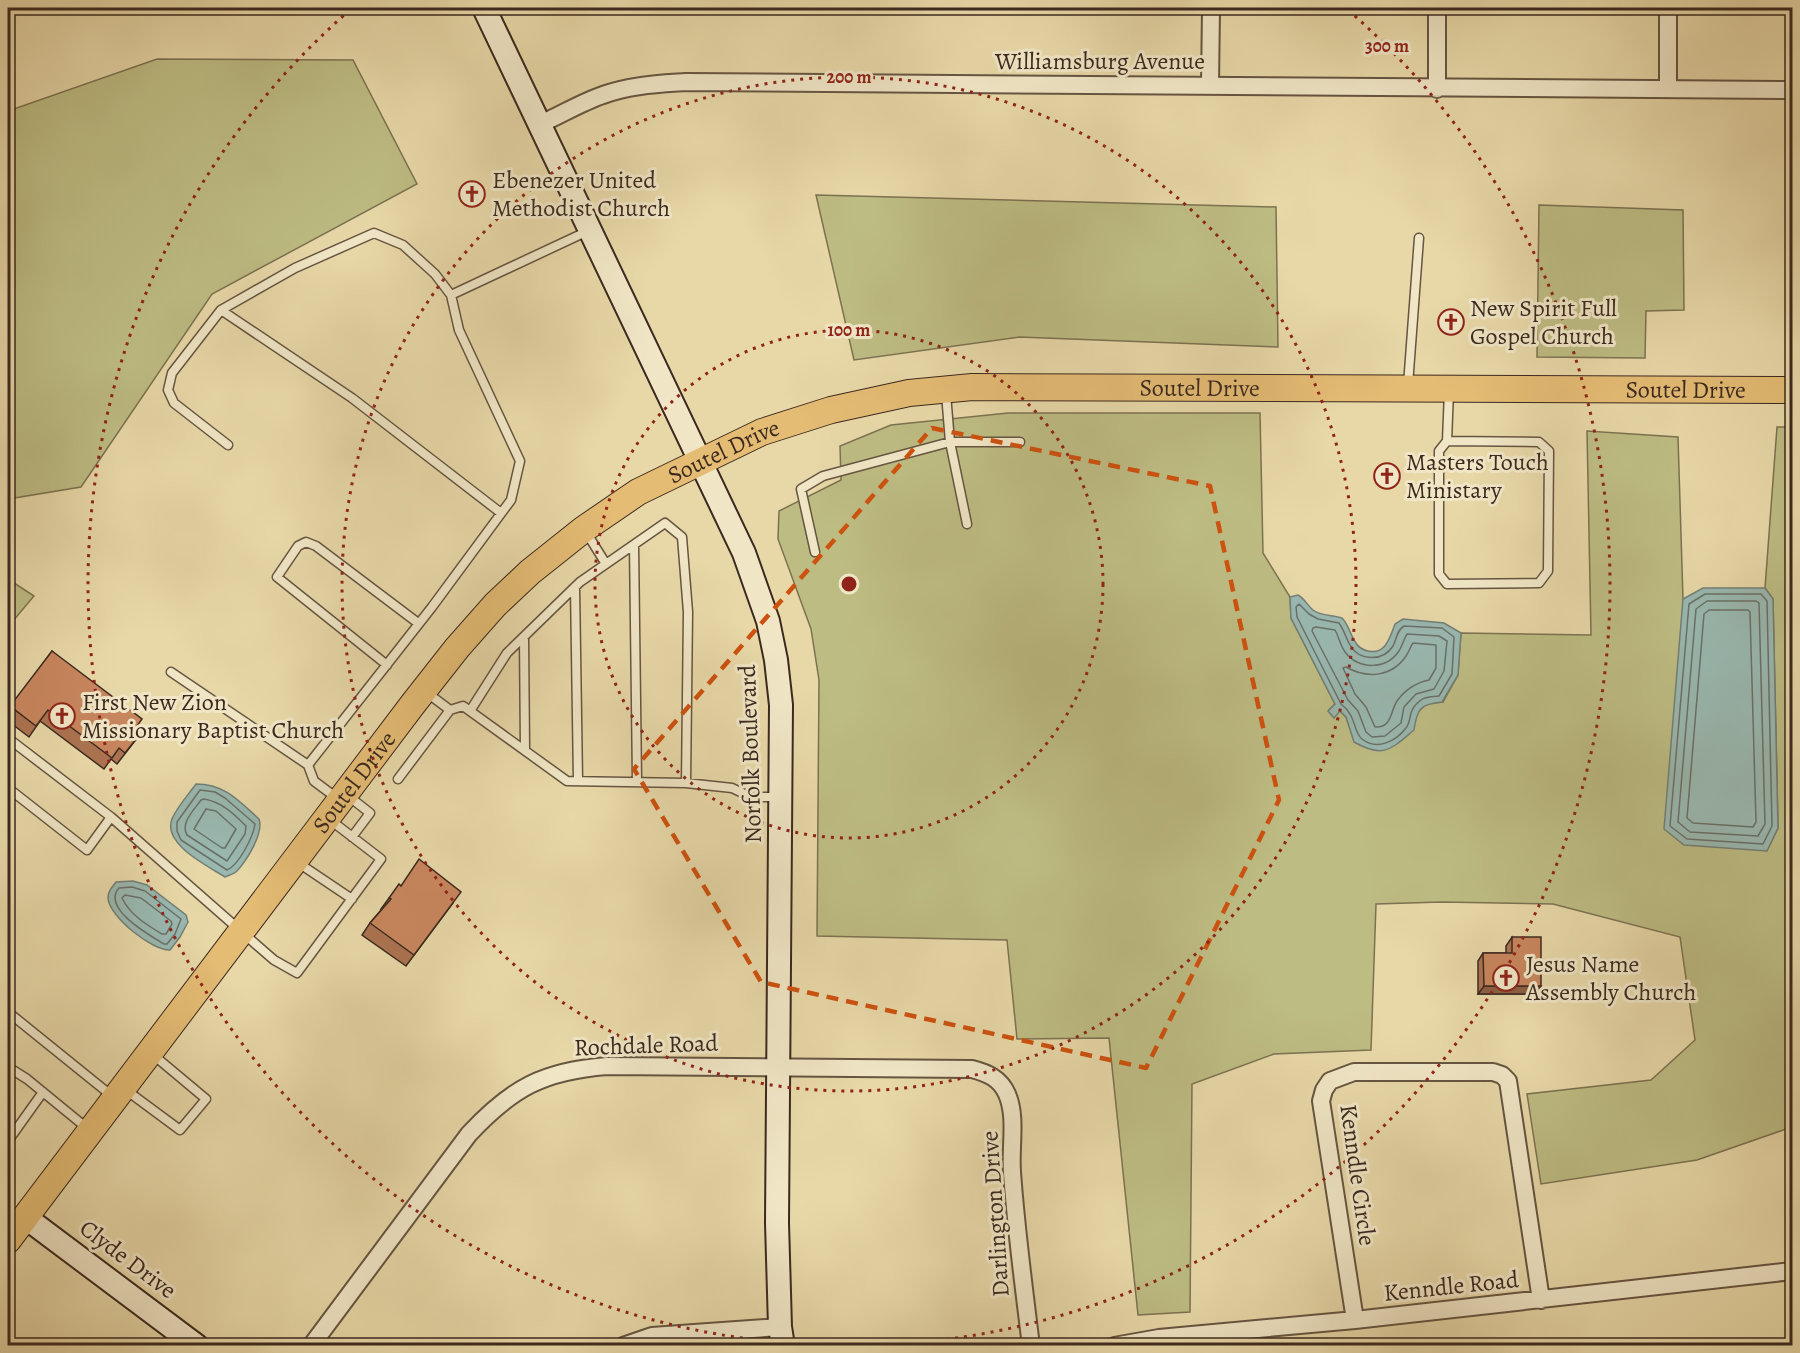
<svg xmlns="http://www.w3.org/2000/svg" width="1800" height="1353" font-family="Alegreya,serif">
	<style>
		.green { fill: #bdbc83; stroke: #7c7251; stroke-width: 1.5 }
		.water { fill: #99b8b0; stroke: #737f76; stroke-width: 1.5 }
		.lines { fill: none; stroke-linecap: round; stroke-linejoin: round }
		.shore { stroke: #6a7068; stroke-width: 1.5 }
		.lane-casing { stroke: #665541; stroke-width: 11 }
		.street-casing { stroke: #665541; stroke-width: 20 }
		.secondary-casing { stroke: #3b291f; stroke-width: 26 }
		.primary-casing { stroke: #3b291f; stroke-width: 28 }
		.lane { stroke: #f0e6c6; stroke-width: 8 }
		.street { stroke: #f0e6c6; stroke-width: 16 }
		.secondary { stroke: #f0e6c6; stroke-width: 22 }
		.primary { stroke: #e4bc74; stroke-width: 26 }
		.wall { fill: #ac7351; stroke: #3b291f; stroke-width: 1.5 }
		.shaded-wall { fill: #8c5e42; stroke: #3b291f; stroke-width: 1.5 }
		.building { fill: #c8865e; stroke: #3b291f; stroke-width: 1.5 }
		.marked { fill: none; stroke: #ce520f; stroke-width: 4.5; stroke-dasharray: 12 8; stroke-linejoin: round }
		.ring { fill: none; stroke: #8f2418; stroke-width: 3; stroke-dasharray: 3 6 }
		.labels { text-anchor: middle; stroke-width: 6; stroke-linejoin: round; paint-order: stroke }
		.street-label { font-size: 24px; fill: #3b291f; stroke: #f0e6c6 }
		.poi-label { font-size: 24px; fill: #3b291f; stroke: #f0e6c6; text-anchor: start }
		.centre { fill: #8f2418; stroke: #f0e6c6; stroke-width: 3 }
		.ring-label { font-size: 18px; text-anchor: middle; font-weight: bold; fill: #8f2418; stroke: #f0e6c6; stroke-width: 6; stroke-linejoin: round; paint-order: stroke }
	</style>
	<rect width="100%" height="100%" fill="#e8d8a8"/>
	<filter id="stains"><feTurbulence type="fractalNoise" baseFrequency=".00333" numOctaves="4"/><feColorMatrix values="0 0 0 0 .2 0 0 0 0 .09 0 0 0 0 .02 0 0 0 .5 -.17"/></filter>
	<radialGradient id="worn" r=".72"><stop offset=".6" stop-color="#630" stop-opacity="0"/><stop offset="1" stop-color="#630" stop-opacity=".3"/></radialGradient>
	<path class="green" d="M157,59l196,1 64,124 -205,110 -131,193 -73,12v-388z
		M816,195l460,12 2,140 -259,-10 -165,23z
		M1539,205l144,5 1,100 -38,1 -1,47 -108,-1z
		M1008,413h252l3,140 27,44 1,21 44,86 -6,6 11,1 6,6 9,25 61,-28 10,-10 17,-2 15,-27 3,-42 130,2 -4,-204 91,6 5,162 84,251 11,-22 -5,-229 -8,-11 12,-161h15v700l-95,33 -156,24 -14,-90 124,-14 44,-40 -15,-103 -127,-33 -111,-2 -66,2 -5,146 -97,4 -82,30 -2,228 -52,3 -29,-277 -92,1 -10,-99 -190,-4 2,-256 -8,-51 -33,-90 1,-28 62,-31 -1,-34 51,-21z
		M8,579l26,17 -26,31z"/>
	<path class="water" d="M1703,588h62l8,11 5,229 -11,23 -83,-6 -20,-16 19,-230z
		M1298,595c7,4 9,10 15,15 7,6 20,5 29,8 7,7 8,17 14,25 3,5 7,7 12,8 18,4 22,-14 27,-27l8,-5 41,4 17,10 -3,42 -16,27c-21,2 -25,6 -28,28 -23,19 -30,29 -60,12l-8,-25 -6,-6 -6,7 -6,-7 7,-7 -44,-86 -1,-21z
		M196,784c29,0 43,17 63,35 5,14 -12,41 -22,52 -3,3 -8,4 -12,6 -17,-11 -63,-33 -53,-58 5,-12 16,-24 24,-35z
		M133,881l14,4 39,30 2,7 -8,15 -10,13c-17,1 -61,-33 -62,-52 0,-7 4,-11 8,-16z"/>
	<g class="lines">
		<path class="shore" d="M1705,594h56l6,7 5,225 -9,18 -76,-5 -17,-13 19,-222z
			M1707,601h49l3,2 6,221 -7,12 -68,-4 -12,-10 18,-213z
			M1299,604l10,10 9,5 21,4c5,7 7,15 11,22 9,16 33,17 43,1 4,-7 3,-15 11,-20l38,2 12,9 -2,37 -13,22c-6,1 -13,0 -18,4 -15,11 -8,19 -15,28 -10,13 -29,23 -44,11 -9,-7 -5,-23 -21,-35l-44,-87 -1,-10z
			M1709,610h39l2,2 6,210 -3,5 -60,-4 -6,-5 17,-204z
			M1316,627l19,3c4,7 5,15 10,22 14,18 41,18 54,-1 3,-5 5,-12 8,-17l32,2 8,5 -3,30 -10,18 -18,5 -12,13 -3,16 -16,13 -13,1 -6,-5 -8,-21 -10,-11 -36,-69 1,-3z
			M1413,643l23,2v23l-7,12c-14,3 -24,10 -32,21 -7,11 -5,27 -22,26l-9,-20 -11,-13 -12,-26 3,-1c21,12 46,10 60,-11 3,-4 4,-9 7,-13z
			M200,790l15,2 10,6 30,26c-2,13 -16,41 -28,46l-46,-30 -4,-9v-9z
			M204,799c18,3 30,15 42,27l-1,8 -18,27 -40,-26c-7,-12 7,-25 14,-35z
			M206,809l10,2 20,18 -11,19h-3l-28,-19z
			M132,887l13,4 36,28 -6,15 -8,10h-3c-15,-9 -63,-36 -45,-56z
			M125,895l16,3 30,23 1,3 -6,10h-4c-15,-9 -32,-19 -40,-36z"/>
		<g class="lane-casing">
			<path id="lane" d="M451,295l-16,-21 -32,-29 -29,-12 -79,35 -74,42 131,88 149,115
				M221,310l-49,63 -4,17 6,13 54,42
				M1408,385l11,-147
				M946,394l4,48 17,82
				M1447,441l92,1 10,9 -1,120 -9,12 -92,1 -8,-10v-123l8,-10 2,-50
				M586,532l20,32
				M634,545l3,236
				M815,552l-14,-63 22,-13 127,-34h70
				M575,587l3,194
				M524,637l1,113
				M387,665l-110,-88 21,-31 8,-4 10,4 102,77
				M171,672l137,93 124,-158 79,-107 9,-39 -61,-131 -8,-35 139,-65
				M426,692l24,18 13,-4 7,5 37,-58 73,-71 85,-59 17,14 6,75 -2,171 46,5 19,9h27
				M470,711l97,70 119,2
				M8,750l5,-8 98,75 148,130 15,13 23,13 84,-114 -52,-40
				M308,765l6,16 24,18
				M398,779l52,-69
				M8,788l79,62 24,-33
				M347,795l23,18 -18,24
				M297,862l55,37
				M8,1012l104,84
				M8,1067l19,12 61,50
				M126,1090l54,40 26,-31 -55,-46
				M8,1141l35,-49"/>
		</g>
		<g class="street-casing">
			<path id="street" d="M1210,86l1,-78
				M1437,89v-81
				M1668,89v-81
				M540,124c21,-9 42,-22 63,-29 27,-10 55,-11 83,-13l1106,8
				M1355,1320l-34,-219 3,-11 6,-9 24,-9h139l9,3 6,6 33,219
				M311,1346l158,-212c43,-46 74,-63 138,-68l365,3c15,4 28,9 35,25 10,23 3,53 5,78 4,58 12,116 19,174
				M623,1346l29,-10 128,-9
				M1114,1346l45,-8 196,-18 437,-49"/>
		</g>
		<g class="secondary-casing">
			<path id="secondary" d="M484,8l260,545 24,68 8,39 5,45 -4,518 3,104 3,19
				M25,1217l172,129"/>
		</g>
		<g class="primary-casing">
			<g id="primary">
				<path id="s1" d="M8,1240l405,-536 44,-56 38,-43 35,-33 54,-43 54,-37 124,-60 69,-22 78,-17 63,-6 820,3"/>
			</g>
		</g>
		<use href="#lane" class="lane"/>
		<use href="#street" class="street"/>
		<use href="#secondary" class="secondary"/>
		<use href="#primary" class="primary"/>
	</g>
	<path class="wall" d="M52,651l89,82 -24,31 -6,-5 -7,10 -64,-48 -11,16 -21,-16v-10z
		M401,886l52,17 -47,63 -44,-31 8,-12 12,-14h-1l8,-11z
		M1512,937l23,57h-57v-33l5,-8h23v-7z"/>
	<path class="shaded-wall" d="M1484,986h57l-6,8h-57z"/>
	<path class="building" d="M52,651l90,68 -7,10 6,4 -16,20 -6,-5 -7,10 -64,-48 -12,16 -26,-20z
		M419,859l42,33 -47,63 -44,-32 21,-24 -2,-1 10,-14 2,2z
		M1512,937h29v49h-57l-1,-33h29z"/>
	<path class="marked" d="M932,428l278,58 69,314 -133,268 -385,-86 -127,-213z"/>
	<g class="ring">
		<circle cx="849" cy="584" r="254"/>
		<circle cx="849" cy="584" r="507"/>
		<path d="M1348 10A761 761 0 1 1 350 10"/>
	</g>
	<defs>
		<g id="church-ring" transform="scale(1.35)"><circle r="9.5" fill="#f0e6c6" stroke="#8f2418" stroke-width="1.5"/><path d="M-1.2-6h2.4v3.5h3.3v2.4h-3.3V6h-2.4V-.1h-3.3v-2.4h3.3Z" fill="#8f2418"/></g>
	</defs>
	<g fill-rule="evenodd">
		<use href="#church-ring" x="472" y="194"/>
		<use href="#church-ring" x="1451" y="322"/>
		<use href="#church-ring" x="1387" y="476"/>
		<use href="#church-ring" x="62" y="716"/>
		<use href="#church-ring" x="1506" y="978"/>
	</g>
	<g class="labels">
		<g class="street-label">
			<text x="1100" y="69">Williamsburg Avenue</text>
			<text dy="8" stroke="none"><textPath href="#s1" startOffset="1564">Soutel Drive</textPath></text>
			<text dy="8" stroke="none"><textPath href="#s1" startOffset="2050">Soutel Drive</textPath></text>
			<text dy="8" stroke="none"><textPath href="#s1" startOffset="1078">Soutel Drive</textPath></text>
			<text transform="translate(750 754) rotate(-92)" y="8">Norfolk Boulevard</text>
			<text dy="8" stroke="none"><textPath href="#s1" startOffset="574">Soutel Drive</textPath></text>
			<text transform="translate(646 1045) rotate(-2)" y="8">Rochdale Road</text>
			<text transform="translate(1358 1175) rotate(82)" y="8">Kenndle Circle</text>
			<text transform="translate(995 1214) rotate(-94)" y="8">Darlington Drive</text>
			<text transform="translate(128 1259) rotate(37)" y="8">Clyde Drive</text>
			<text transform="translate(1451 1286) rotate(-6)" y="8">Kenndle Road</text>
		</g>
		<g class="poi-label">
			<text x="492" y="188">Ebenezer United<tspan x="492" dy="28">Methodist Church</tspan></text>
			<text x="1470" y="316">New Spirit Full<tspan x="1470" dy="28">Gospel Church</tspan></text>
			<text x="1406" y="470">Masters Touch<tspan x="1406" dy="28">Ministary</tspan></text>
			<text x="82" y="710">First New Zion<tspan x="82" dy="28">Missionary Baptist Church</tspan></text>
			<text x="1526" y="972">Jesus Name<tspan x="1526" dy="28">Assembly Church</tspan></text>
		</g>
	</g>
	<circle cx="849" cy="584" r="9" class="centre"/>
	<g class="ring-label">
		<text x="1387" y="52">300 m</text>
		<text x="849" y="83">200 m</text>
		<text x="849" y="336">100 m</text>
	</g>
	<rect width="1800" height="1353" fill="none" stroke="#e8d8a8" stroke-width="30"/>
	<rect x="9" y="9" width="1782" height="1335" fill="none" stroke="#3b291f" stroke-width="3"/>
	<rect x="15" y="15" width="1770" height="1323" fill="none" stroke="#3b291f" stroke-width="1.5"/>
	<rect width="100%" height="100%" filter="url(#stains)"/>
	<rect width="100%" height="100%" fill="url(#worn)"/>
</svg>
